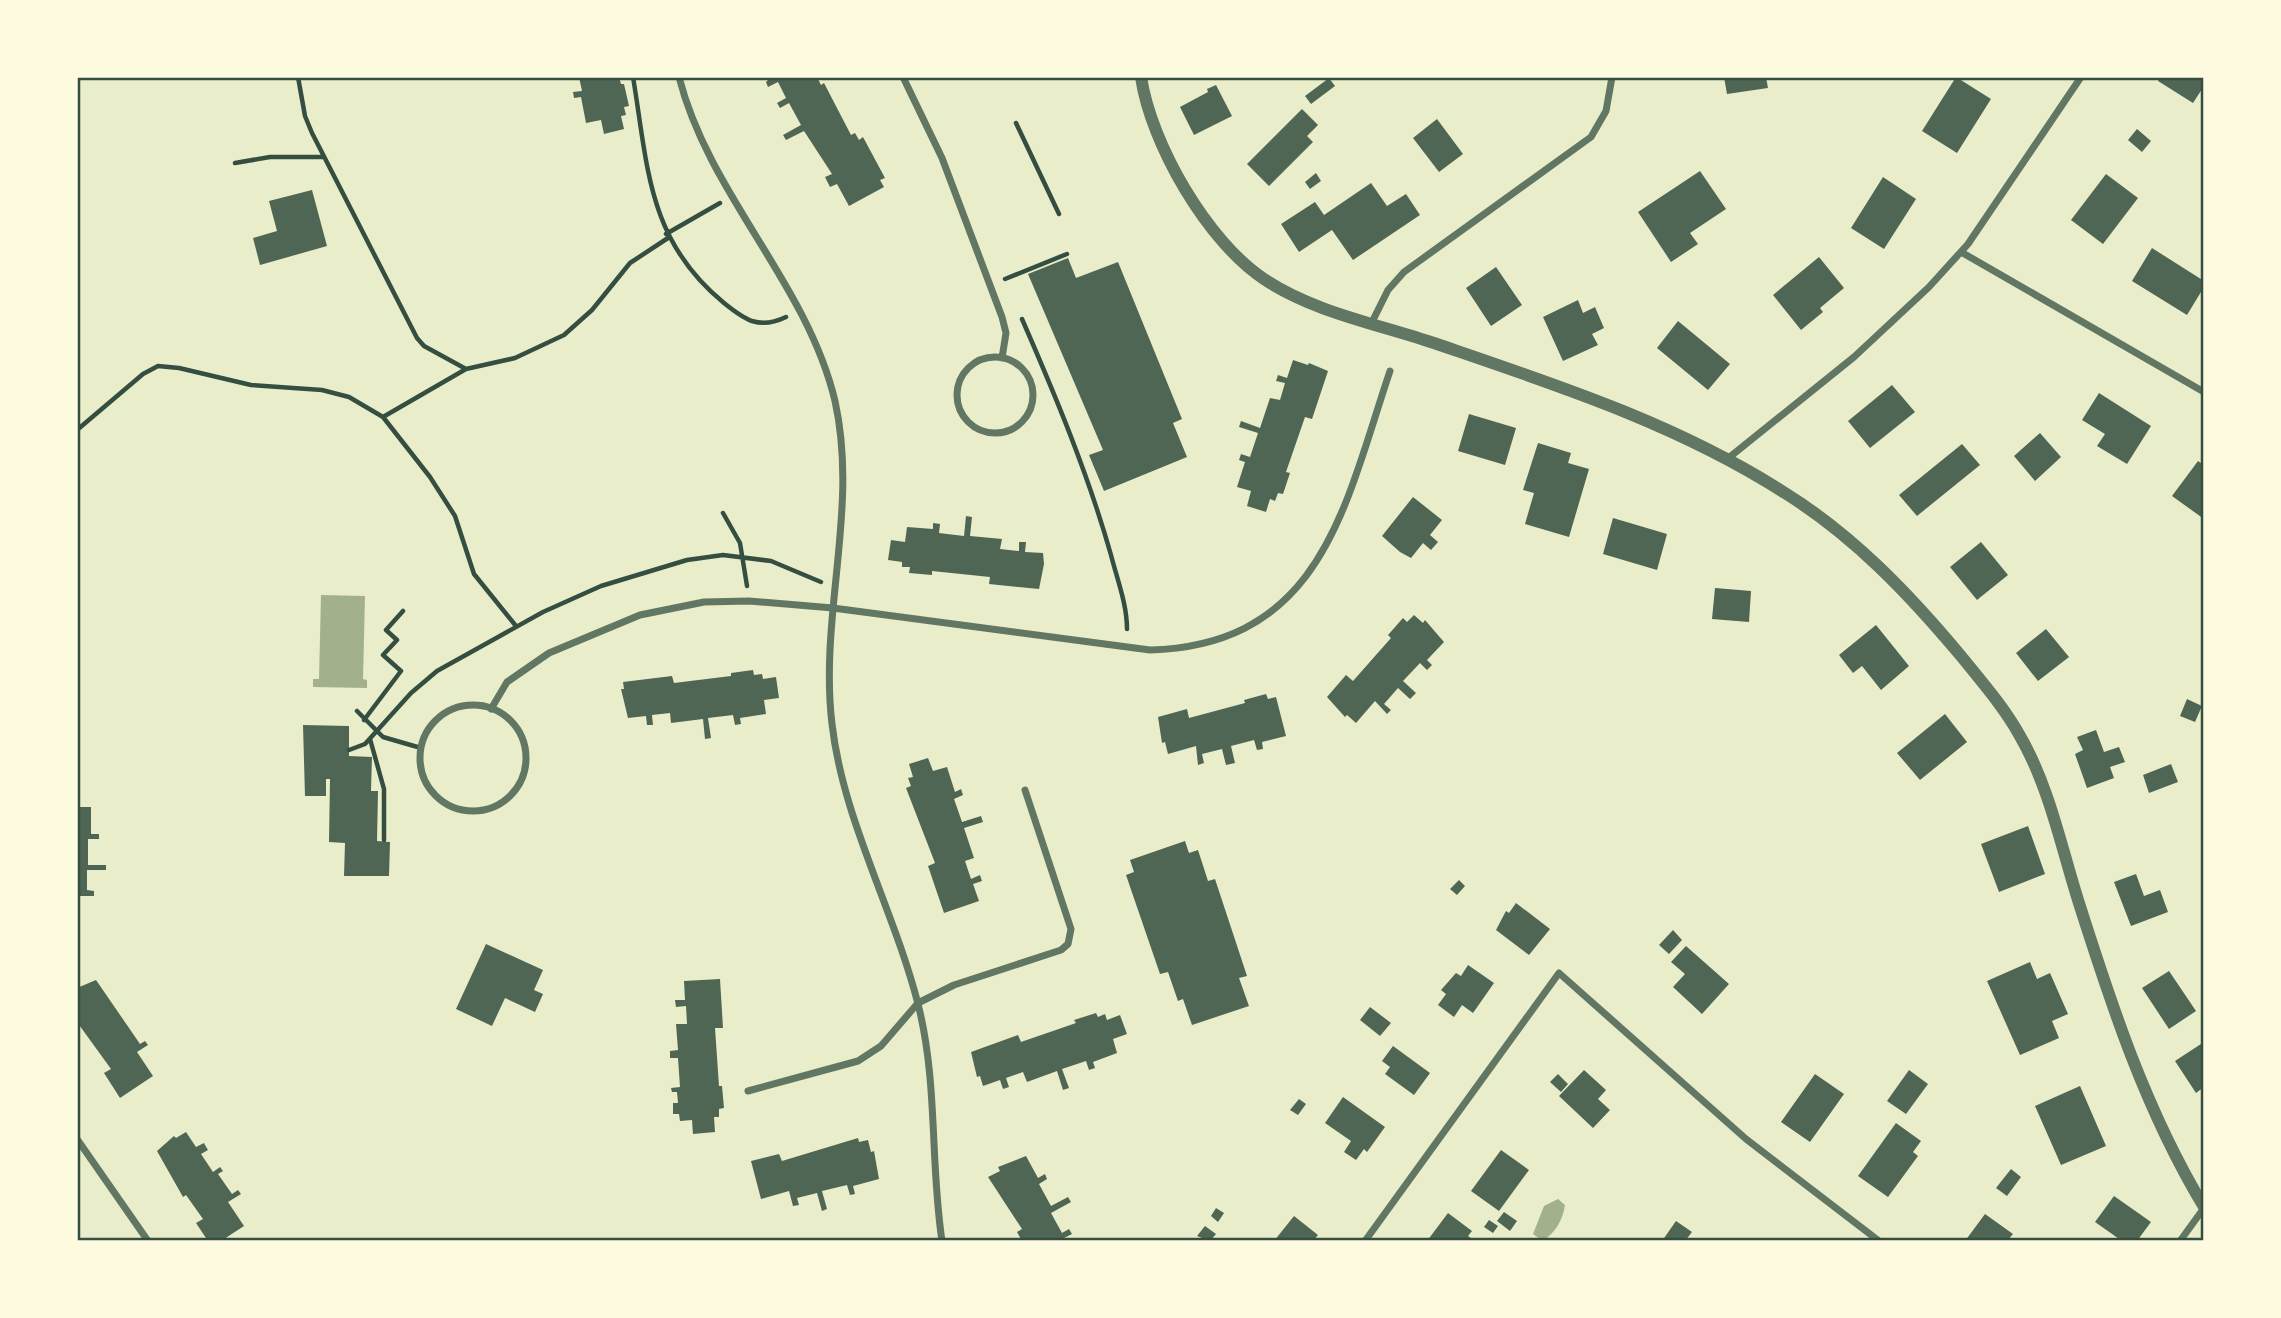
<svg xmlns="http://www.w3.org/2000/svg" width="2281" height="1318" font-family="'Alegreya Sans',sans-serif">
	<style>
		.water { fill: #a3b18a }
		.building { fill: #4f6655 }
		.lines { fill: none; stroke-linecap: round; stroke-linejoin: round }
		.path { stroke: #344e41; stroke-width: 4.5 }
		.minor { stroke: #617663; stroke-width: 7 }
		.tertiary { stroke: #617663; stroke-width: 12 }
		.neatline { fill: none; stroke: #344e41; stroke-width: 2.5 }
	</style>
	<rect width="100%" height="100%" fill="#e9edc9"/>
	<path class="water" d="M321,595l44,1 -2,83 4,1v8l-54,-1v-8h6z
		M1558,1199l7,6c-2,15 -10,28 -22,36l-10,-7 11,-28z"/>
	<path class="building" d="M579,77h40l2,7h3l5,22 -5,1 2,8 -5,1 3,13 -20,5 -3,-14 -15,3 -5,-26 -7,1 -1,-6 9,-1z
		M771,77h46l4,8 3,-2 27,52 4,-2 4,7 4,-3 22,41 -5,2 4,7 -35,19 -12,-22 -7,3 -5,-10 7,-3 -28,-43 -18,9 -3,-5 18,-10 -12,-22 -9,5 -3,-5 9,-5 -8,-16 -10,5 -2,-5z
		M1724,77h42l2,11 -41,6z
		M1956,77l35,22 -34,54 -35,-22z
		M2160,77h44v9l-11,17 -35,-22z
		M1329,78l6,8 -24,18 -6,-8z
		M1216,85l16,31 -38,19 -14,-28 28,-15 -1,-3z
		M1302,109l16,16 -11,11 6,6 -44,44 -22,-22z
		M1437,119l26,35 -24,18 -26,-34z
		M2137,129l14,12 -9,11 -14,-12z
		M1700,171l26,38 -36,24 8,11 -27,18 -33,-50z
		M1316,173l5,8 -11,8 -5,-7z
		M2106,174l32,24 -35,46 -32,-24z
		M1883,177l33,22 -32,50 -33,-21z
		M1371,183l16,23 19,-12 14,21 -67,45 -21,-30 -33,22 -18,-28 34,-22 9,13z
		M312,190l15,56 -67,19 -7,-27 24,-7 -8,-30z
		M2152,248l52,33v6l-17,28 -55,-34z
		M1819,257l25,31 -24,20 3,4 -22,18 -28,-35z
		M1068,258l8,20 42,-16 64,157 -9,4 14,34 -83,34 -15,-36 14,-5 -75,-176z
		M1496,267l26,38 -31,21 -25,-38z
		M1578,300l5,13 12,-6 9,21 -12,6 6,11 -35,16 -20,-44z
		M1678,321l52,43 -22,26 -51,-42z
		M1293,360l15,5 1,-2 19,8 -16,48 -7,-2 -19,55 4,1 -7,21 -5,-1 -3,8 -5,-2 -4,13 -19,-6 4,-15 -14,-4 8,-25 -6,-2 2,-6 9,3 8,-24 -19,-6 2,-6 19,7 10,-30 10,2 5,-17 -9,-2 2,-6 9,3z
		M1892,385l23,27 -45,36 -22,-27z
		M2099,393l52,33 -24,38 -30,-18 8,-12 -23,-14z
		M1469,414l47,14 -11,37 -47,-14z
		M2040,433l21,24 -26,24 -21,-25z
		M1538,443l33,10 -3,10 21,6 -20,68 -44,-13 9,-31 -11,-3z
		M1962,444l18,21 -63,51 -18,-21z
		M2198,461l6,4v54l-32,-23z
		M1413,497l29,23 -12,15 8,7 -7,8 -8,-7 -12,15 -11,-6 -18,-16z
		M966,516l6,1 -2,19 32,3 -2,10 19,2v-9h7l-1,10 18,1 1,11 -5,25 -50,-5 1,-7 -58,-6v4l-23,-2 1,-6h-8v-5l-14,-2 3,-20 14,2 2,-15 26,2v-6l7,1 -1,9 25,3z
		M1613,518l54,16 -10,36 -54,-16z
		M1981,542l27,33 -31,25 -27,-33z
		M1715,588l36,3 -2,31 -37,-3z
		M1414,615l9,8 2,-3 19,22 -17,18 5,5 -5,5 -7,-7 -17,18 13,12 -6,6 -12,-11 -14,16 7,6 -4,4 -12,-13 -19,22 -9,-8 -2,2 -18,-20 19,-22 7,6 38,-43 -3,-3 15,-17 4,4z
		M1876,625l33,41 -28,24 -19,-24 -9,7 -14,-18z
		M2046,629l23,28 -31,24 -22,-28z
		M753,670l1,5 8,-1 1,5 13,-2 3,21 -15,2 2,14 -26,4 1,6 -6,1 -2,-10 -25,3 3,20 -6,1 -2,-20 -32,4 -1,-10 -18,2 1,10h-6l-1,-9 -18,2 -7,-29h3l-1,-7 49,-6 2,7 57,-7v-3z
		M1266,694l2,5 8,-2 10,39 -24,6 1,7 -6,1 -3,-10 -23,6 4,17 -9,2 -4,-16 -20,5 2,9 -6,2 -2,-19 -28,8 -3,-12 -3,1 -4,-26 29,-8 2,9 56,-15 -1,-3z
		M2187,699l15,7 -7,16 -15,-6z
		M1945,714l22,28 -47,38 -23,-27z
		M303,725l46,1v30l23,1 -1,34h7l-1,50 13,1 -1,34h-45l1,-33 -16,-1 1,-63h-4v17h-21z
		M2096,730l8,22 15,-5 6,15 -15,5 4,11 -27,10 -12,-34 8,-4 -6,-13z
		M928,758l5,13 14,-4 8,25 6,-3 2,6 -9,4 8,23 19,-6 2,6 -19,6 10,30 -9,3 6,18 9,-4 2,6 -9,3 6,17 -35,12 -16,-47 7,-3 -29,-75 5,-2 -3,-8 5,-1 -4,-13z
		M2171,764l7,18 -29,11 -6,-18z
		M77,807h14v27h8v5h-11v26h18v5h-19v20l7,1v5h-17z
		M2028,826l17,48 -46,18 -18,-48z
		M1185,841l4,12 9,-3 10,31 7,-2 32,97 -8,2 10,28 -57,19 -9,-26 -5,2 -10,-29 -8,2 -34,-99 8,-3 -4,-12z
		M2136,874l8,22 16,-6 8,22 -37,14 -17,-44z
		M1459,880l6,6 -8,9 -7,-6z
		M1516,903l34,26 -21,26 -33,-25 10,-19 3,2z
		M1673,930l9,10 -13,14 -10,-9z
		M486,944l57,26 -9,20 9,4 -8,18 -30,-14 -13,28 -36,-17z
		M1686,946l43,38 -27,30 -29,-27 12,-13 -14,-12z
		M2030,962l7,17 13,-6 18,41 -16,7 7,17 -39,17 -33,-74z
		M1468,965l26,18 -21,30 -11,-8 -8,12 -16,-12 8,-11 -5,-4 15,-17 5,3z
		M2169,971l27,40 -27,18 -27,-41z
		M720,979l3,49h-8l4,58h3l2,22 -5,1v8h-5l1,15 -22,2 -1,-14 -12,1 -1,-7h-6v-11h5l-1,-11h-5l-1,-4 9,-1 -2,-29h-8v-7l8,-1 -2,-26h11l-1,-18 -10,1 -1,-7h10l-1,-19z
		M96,980l44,64 5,-3 3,4 -11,7 16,24 -33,22 -16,-25 7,-4 -34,-47 3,-2 -3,-32z
		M1370,1007l21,16 -11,13 -20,-16z
		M1096,1013l2,4 7,-3 2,6 13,-5 7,19 -14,5 4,14 -24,9 2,6 -6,2 -3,-9 -24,8 7,19 -6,2 -6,-19 -30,11 -4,-10 -17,6 3,9 -6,2 -3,-9 -17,6 -3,-10 -3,1 -6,-25 47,-17 3,7 55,-19 -2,-3z
		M2204,1042v45l-8,6 -21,-32z
		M1393,1046l37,27 -16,22 -29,-21 5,-7 -8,-6z
		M1584,1070l22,20 -8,9 12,11 -17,18 -34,-32z
		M1909,1070l19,14 -22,30 -19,-13z
		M1558,1074l10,10 -7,8 -11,-10z
		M1815,1074l29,20 -34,48 -29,-20z
		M2080,1086l26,60 -45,19 -26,-59z
		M1343,1097l42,30 -18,25 -3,-3 -8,11 -12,-8 7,-11 -26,-18z
		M1299,1099l7,5 -8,11 -8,-5z
		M1896,1123l25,18 -8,11 5,4 -30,41 -30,-21z
		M186,1132l10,15 8,-4 1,2 3,5 -7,4 12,18 7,-5 3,4 -5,3 14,20 6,-4 3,4 -13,8 16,24 -23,15h-13l-12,-18 7,-4 -17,-24 -3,2 -26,-46 17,-15 2,2z
		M858,1138l1,4 9,-2 3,12 3,-1 5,28 -26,7 2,8 -5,1 -3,-10 -25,6 5,18 -5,2 -5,-18 -20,5 2,7 -6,1 -4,-15 -28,8 -10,-38 28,-7 3,7z
		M1501,1150l28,20 -30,41 -28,-20z
		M1026,1156l12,22 7,-4 2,5 -8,5 12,22 17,-9 3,5 -20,11 11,20 7,-4 3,5 -14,7h-36l-5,-9 5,-3 -34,-52 12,-6 -2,-4z
		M2011,1169l10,8 -14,19 -11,-8z
		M2114,1196l37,26 -14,19h-15l-27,-19z
		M1216,1208l8,5 -6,9 -7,-6z
		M1504,1212l13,9 -7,10 -13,-10z
		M1448,1213l24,18 -4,5 7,5h-48z
		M1985,1214l28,20 -6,7h-42z
		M1294,1216l24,19 -5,6h-39z
		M1489,1220l9,6 -5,7 -9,-6z
		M1676,1221l16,11 -7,9h-23z
		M1205,1226l11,8 -6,7 -13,-5z"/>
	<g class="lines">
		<path class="path" d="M298,77l7,39 7,17 105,205 7,8 42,23
			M633,77c15,89 14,163 91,226 21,17 35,27 62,14
			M1016,123l43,91
			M235,163l35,-6h54
			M666,234l54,-31
			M1005,279l62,-25
			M1022,319c34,78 66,155 89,236 6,24 16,49 16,74
			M383,417l83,-48 49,-11 49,-23 28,-25 38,-47 38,-25
			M77,430l66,-56 15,-8 21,2 72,17 71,5 27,7 34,20 47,60 25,39 19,58 42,52
			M723,513l17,30 7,43
			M357,711l26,26 38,11
			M364,720l37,-49 -18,-16 14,-15 -11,-10 17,-19
			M370,739l14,50v51
			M349,750l16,-6 46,-51 26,-22 106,-59 58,-26 86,-26 36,-5 48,6 50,21"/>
		<path class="minor" d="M679,77c30,118 128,206 156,324 24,108 -16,214 -3,323 11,96 62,186 86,280 20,78 12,158 24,237
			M903,77l39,81 60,159 4,16 -4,25
			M1961,252l243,140
			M1372,322l16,-32 16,-18 187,-135 15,-26 6,-34
			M957 395a38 38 0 1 1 76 0a38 38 0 1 1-76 0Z
			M1726,460l128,-103 75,-70 39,-43 113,-167
			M420 758a53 53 0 1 1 106 0a53 53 0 1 1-106 0Z
			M491,709l16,-27 42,-29 91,-38 64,-13 45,-1 84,7 317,42c173,-5 195,-146 240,-279
			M748,1091l110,-30 23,-15 37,-43 36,-18 107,-35 7,-6 3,-15 -46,-139
			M77,1139l71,102
			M1365,1241l194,-268 187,166 133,102
			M2180,1241l24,-33"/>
		<path class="tertiary" d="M1141,77c10,67 66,164 123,202 49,33 114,45 170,64 120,41 244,81 351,150 69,43 124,101 176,163 21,26 43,51 59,80 29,50 41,110 58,164 34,107 68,211 126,307"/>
	</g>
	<rect width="2281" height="1318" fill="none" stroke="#fefae0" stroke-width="158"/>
	<rect x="79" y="79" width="2123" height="1160" class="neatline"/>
</svg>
